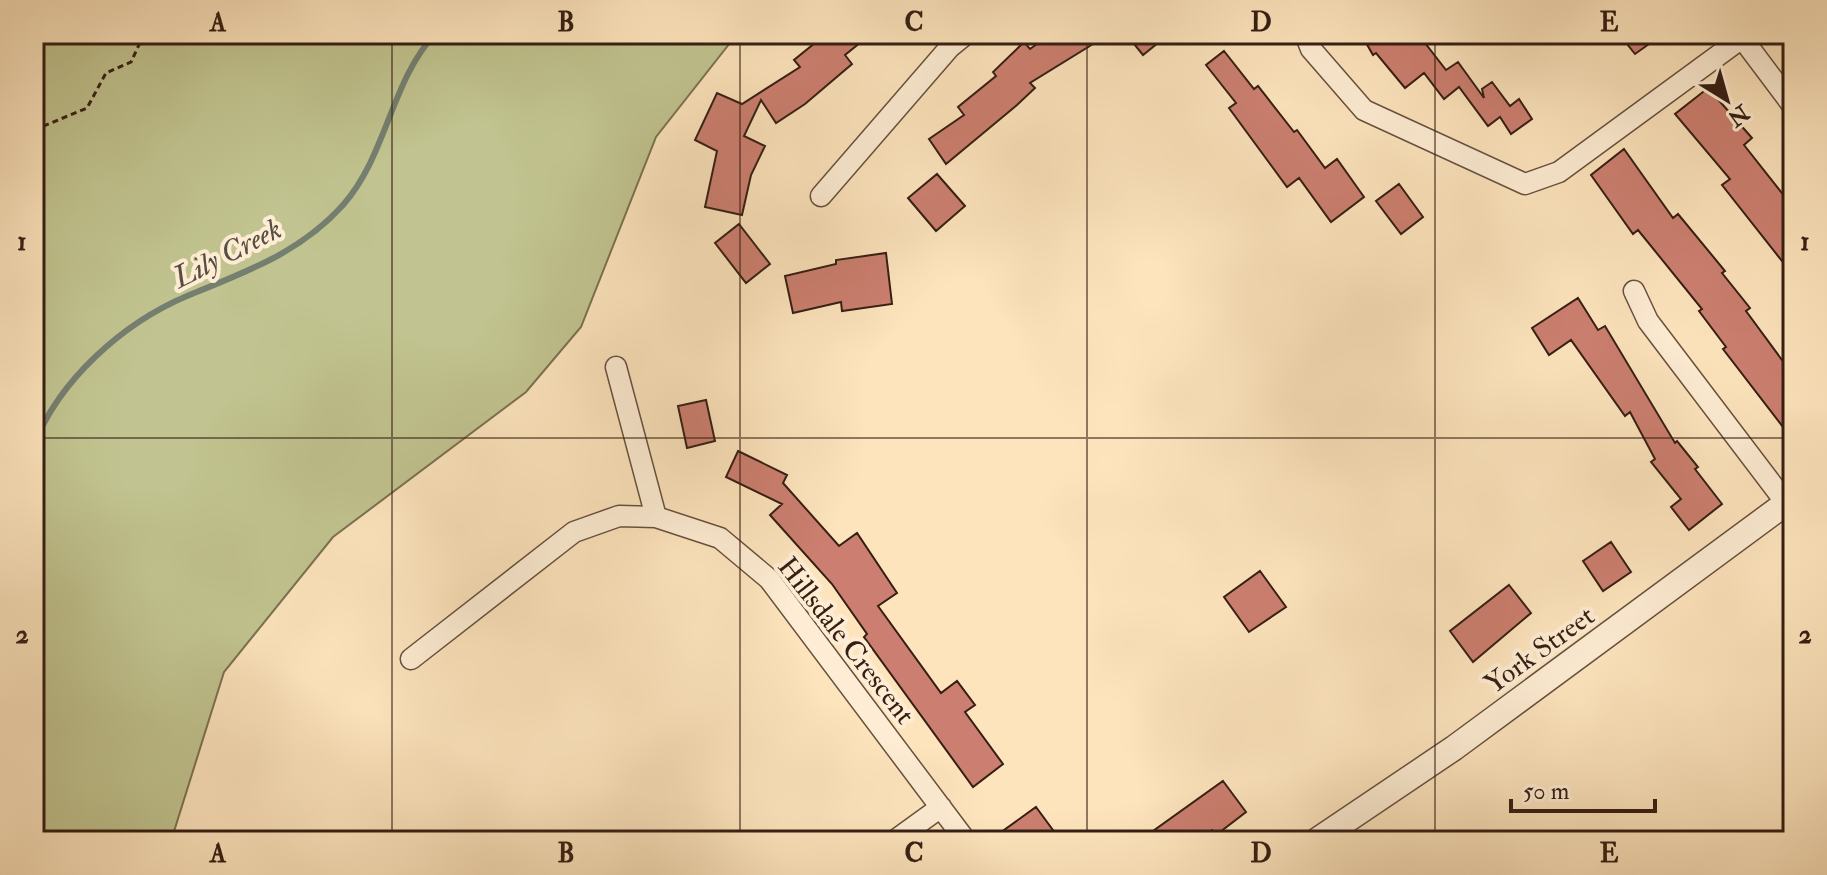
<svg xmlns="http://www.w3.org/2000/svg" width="1827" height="875" font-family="'IM FELL Double Pica',serif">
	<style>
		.green { fill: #c1c490; stroke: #7b7152; stroke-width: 2 }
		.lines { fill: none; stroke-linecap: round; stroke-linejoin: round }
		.stream { stroke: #757f70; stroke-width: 6 }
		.building { fill: #cc7f70; stroke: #351e13; stroke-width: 2 }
		.minor-casing { stroke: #67503e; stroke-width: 23 }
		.tertiary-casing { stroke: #67503e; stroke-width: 27 }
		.path { stroke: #351e13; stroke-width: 3; stroke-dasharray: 6 4; stroke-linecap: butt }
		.minor { stroke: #feedd4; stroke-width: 20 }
		.tertiary { stroke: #feedd4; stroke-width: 24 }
		.grid { fill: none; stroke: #351e13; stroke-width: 2; stroke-opacity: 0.55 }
		.labels { text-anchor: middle; stroke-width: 8; stroke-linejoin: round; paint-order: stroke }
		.street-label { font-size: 28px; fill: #351e13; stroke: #feedd4 }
		.water-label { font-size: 30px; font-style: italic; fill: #554e42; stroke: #feedd4 }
		.neatline { fill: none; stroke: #351e13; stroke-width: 3 }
		.grid-label { font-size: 26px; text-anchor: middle; font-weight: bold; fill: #351e13 }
	</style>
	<rect width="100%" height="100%" fill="#fde4bd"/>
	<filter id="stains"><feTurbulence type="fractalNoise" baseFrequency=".0025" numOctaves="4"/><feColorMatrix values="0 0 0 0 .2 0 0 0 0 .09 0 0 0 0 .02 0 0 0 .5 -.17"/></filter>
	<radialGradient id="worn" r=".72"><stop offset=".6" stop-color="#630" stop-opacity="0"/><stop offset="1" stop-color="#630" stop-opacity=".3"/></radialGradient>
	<path class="green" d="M34,34h703l-81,103 -75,190 -55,65 -193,145 -109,135 -53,169h-137z"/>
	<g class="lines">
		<path class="stream" d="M34,445c25,-65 89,-122 153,-149 58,-24 113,-43 156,-91 44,-50 48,-124 92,-171"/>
	</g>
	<path class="building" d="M826,34h45l-26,21 7,9 -47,40 -29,19 -15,-23 -17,36 21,10 -14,29 -9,40 -37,-8 12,-56 -22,-11 22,-47 25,11 58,-37 -6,-7z
		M1051,34h35l7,10 -63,39 5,5 -18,17 -71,59 -17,-25 35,-24 -6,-8 38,-31 -3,-4 31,-30 6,7z
		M1126,34h43l-26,21z
		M1361,34h57l28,36 12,-8 26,36 -2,-9 10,-7 18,24 9,-7 13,20 -21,15 -11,-17 -12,9 -29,-39 -15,12 -20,-26 -19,15 -29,-35 -3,2z
		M1619,34h44l-28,20z
		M1224,51l30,38 4,-3 36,46 3,-2 28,38 12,-9 27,38 -33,25 -32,-44 -12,9 -58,-79 7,-5 -30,-38z
		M1708,88l44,50 -8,7 49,62v68l-71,-90 8,-6 -55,-65z
		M1624,149l49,69 5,-4 47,57 -3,2 28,35 -4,3 47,64v65l-70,-91 3,-2 -27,-36 3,-2 -64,-79 -5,4 -42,-59z
		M937,174l28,32 -29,25 -28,-33z
		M1399,184l24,33 -22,17 -25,-33z
		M739,224l31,40 -24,19 -31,-40z
		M886,253l6,51 -50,7 -1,-9 -48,11 -8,-37 51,-12v-4z
		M1578,298l20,32 7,-4 70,117 2,-2 21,26 -3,2 27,35 -33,26 -18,-23 10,-8 -30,-37 4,-3 -25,-47 -5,4 -54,-76 -22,15 -17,-27z
		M706,400l9,41 -28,7 -9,-42z
		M738,451l49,24 -4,8 56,63 18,-13 40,60 -19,13 63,87 16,-12 18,24 -10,7 38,52 -30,23 -109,-150 3,-3 -35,-50 -62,-69 12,-11 -56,-27z
		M1611,542l20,30 -28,19 -20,-30z
		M1260,571l26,36 -37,25 -25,-35z
		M1509,585l22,28 -58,49 -23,-31z
		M1223,781l23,31 -30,23 -4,-5 -15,11h-58z
		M1036,807l25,34h-50l-7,-11z"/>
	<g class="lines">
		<g class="minor-casing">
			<path id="minor" d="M1305,34l6,15 53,61 161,74 34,-12 183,-134
				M1739,34l54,72
				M821,196l129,-149 16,-13
				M1634,291l14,30 145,191
				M616,367l40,150
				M411,659l163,-127 45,-16 37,1 64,21 49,41 197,262
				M894,841l47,-34"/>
		</g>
		<g class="tertiary-casing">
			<path id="tertiary" d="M1316,841l138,-93 339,-250"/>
		</g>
		<path class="path" d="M34,130l53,-22 19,-35 25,-11 13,-28"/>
		<use href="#minor" class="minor"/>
		<use href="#tertiary" class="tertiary"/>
	</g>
	<path class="grid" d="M392,34v807M740,34v807M1087,34v807M1435,34v807M34,438h1759"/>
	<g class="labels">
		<g class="street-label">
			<text transform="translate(847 640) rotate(52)" y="10">Hillsdale Crescent</text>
			<text transform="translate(1539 649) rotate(-36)" y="10">York Street</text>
		</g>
		<g class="water-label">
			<text transform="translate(227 253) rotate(-27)" y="10">Lily Creek</text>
		</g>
	</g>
	<rect width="1827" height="875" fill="none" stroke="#fde4bd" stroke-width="88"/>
	<g transform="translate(1727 100) rotate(143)" stroke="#feedd4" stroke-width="6" paint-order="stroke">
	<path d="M0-6L14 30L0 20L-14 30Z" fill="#351e13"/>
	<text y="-12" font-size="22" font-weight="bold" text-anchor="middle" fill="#351e13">N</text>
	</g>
	<path d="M1511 799v12h144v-12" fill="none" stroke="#351e13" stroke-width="4"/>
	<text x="1523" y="799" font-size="24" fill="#351e13" stroke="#feedd4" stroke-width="6" paint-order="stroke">50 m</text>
	<rect x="44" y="44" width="1739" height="787" class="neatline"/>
	<g class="grid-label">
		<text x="218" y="31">A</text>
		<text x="566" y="31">B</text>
		<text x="914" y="31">C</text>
		<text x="1261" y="31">D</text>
		<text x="1609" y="31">E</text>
		<text x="22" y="250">1</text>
		<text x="1805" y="250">1</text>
		<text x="22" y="643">2</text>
		<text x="1805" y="643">2</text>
		<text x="218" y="862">A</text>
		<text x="566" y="862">B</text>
		<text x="914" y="862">C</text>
		<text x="1261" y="862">D</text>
		<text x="1609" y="862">E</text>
	</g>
	<rect width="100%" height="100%" filter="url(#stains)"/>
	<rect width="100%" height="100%" fill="url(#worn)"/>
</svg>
